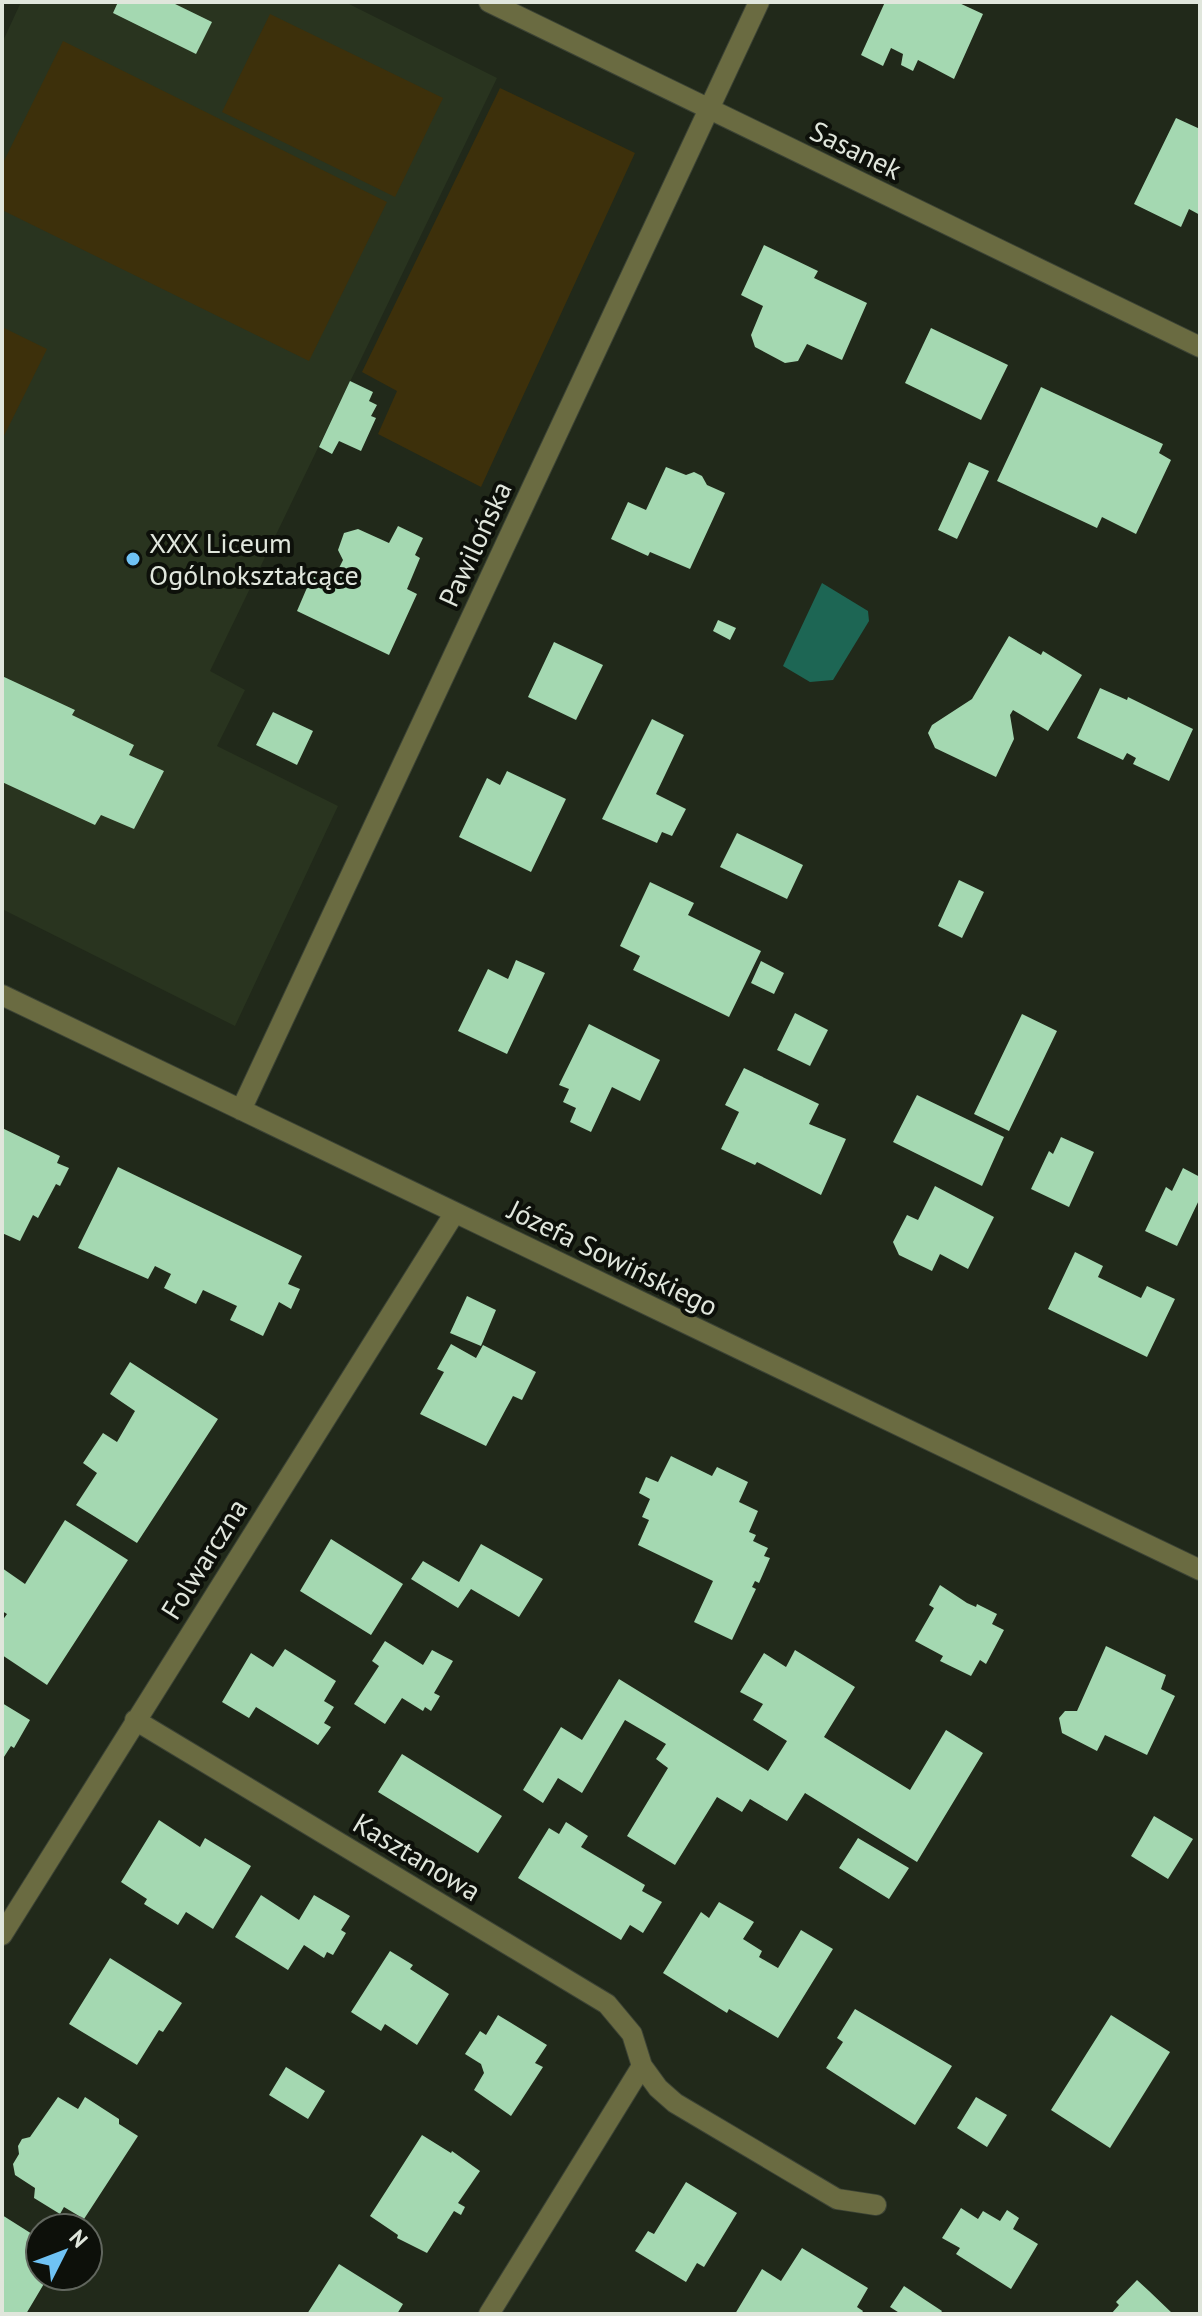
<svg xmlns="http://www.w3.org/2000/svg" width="1202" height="2316" font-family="'PT Sans',sans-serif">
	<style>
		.built { fill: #29341f }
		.green { fill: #3d300b }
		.water { fill: #1d6654 }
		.building { fill: #a4d8b1 }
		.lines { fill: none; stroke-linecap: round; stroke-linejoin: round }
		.minor-casing { stroke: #3c4335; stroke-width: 22 }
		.minor { stroke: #6a6b41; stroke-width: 20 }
		.poi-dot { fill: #6fc2f4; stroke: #0d100a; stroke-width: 3 }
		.labels { text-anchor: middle; stroke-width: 8; stroke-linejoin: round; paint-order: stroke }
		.street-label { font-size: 28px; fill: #e0e6dc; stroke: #0d100a }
		.poi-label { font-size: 28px; fill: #e0e6dc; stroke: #0d100a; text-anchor: start }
	</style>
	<rect width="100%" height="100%" fill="#21291a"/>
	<path class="built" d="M21,2h324l152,76 -287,593 35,19 -28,56 121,60 -103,220 -233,-117v-866z"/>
	<path class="green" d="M270,14l173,84 -48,99 -173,-85z
		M63,41l324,161 -78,159 -307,-151v-45z
		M500,88l135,65 -154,334 -103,-53 19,-43 -35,-19z
		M2,327l45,22 -45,91z"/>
	<path class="water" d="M822,583l46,28 1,10 -36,59 -23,2 -27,-16z"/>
	<path class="building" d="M118,2h53l41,20 -16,32 -83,-41z
		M885,2h72l26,12 -29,65 -36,-19 -5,11 -12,-6 2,-11 -12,-6 -8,18 -22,-11z
		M1176,118l24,11v86l-11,-6 -8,18 -47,-23z
		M764,245l54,26 -4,7 53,25 -25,57 -35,-16 -9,17 -13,2 -30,-16 -4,-12 12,-29 -22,-11z
		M931,328l77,37 -27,55 -76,-37z
		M350,381l23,11 -4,9 8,4 -6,11 5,2 -15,33 -22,-10 -7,13 -13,-7z
		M1041,387l122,57 -4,9 12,7 -35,74 -34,-17 -5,11 -100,-47z
		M969,462l20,9 -32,68 -19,-9z
		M666,467l20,8 8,-3 8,4 5,9 18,8 -35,76 -40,-17 -2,4 -37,-17 17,-37 18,8z
		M398,526l25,12 -8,17 5,3 -13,31 10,5 -28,61 -92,-44 15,-35 19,8 12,-24 -5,-10 6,-17 14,-4 31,14z
		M718,620l18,8 -6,12 -17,-9z
		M1009,636l32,19 2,-4 39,24 -34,56 -35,-21 -3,5 4,24 -18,38 -61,-29 -7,-15 4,-8 40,-26z
		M554,642l49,23 -27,55 -48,-23z
		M2,676l73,34 -3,5 62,30 -5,10 35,16 -30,58 -33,-14 -6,10 -93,-43z
		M1100,688l27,12 1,-3 65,32 -24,52 -36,-17 3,-6 -9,-5 -4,7 -46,-22z
		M273,712l40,19 -16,34 -41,-20z
		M652,719l32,16 -28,59 30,15 -14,27 -10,-4 -5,11 -55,-24z
		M507,771l59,28 -35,73 -72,-35 28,-59 13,7z
		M737,833l66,32 -16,34 -67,-32z
		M959,880l25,12 -22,46 -24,-12z
		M650,882l44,21 -6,12 2,1 71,35 -32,66 -96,-47 7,-14 -20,-10z
		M516,960l29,13 -38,81 -49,-23 30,-62 20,10z
		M761,961l23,12 -10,21 -23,-11z
		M795,1013l33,17 -18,36 -33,-16z
		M1022,1014l35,17 -48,100 -35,-17z
		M589,1024l71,36 -20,41 -28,-14 -21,45 -21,-10 6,-14 -13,-6 6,-13 -10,-4z
		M744,1068l75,36 -10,20 37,15 -25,56 -64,-33 -2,3 -34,-16 18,-37 -14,-7z
		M917,1095l87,42 -22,49 -89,-44z
		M2,1128l58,28 -3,7 12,5 -9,18 -4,-2 -18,34 -5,-3 -13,26 -18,-8z
		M1061,1137l33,15 -25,55 -38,-18 18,-38 4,3z
		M118,1167l184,89 -14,28 12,5 -9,20 -12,-7 -16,34 -33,-16 7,-14 -34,-16 -7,14 -32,-16 7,-14 -16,-8 -7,13 -70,-31z
		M1183,1168l17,9v21l-23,48 -32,-15 21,-44 6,4z
		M935,1186l59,31 -26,52 -28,-15 -8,17 -33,-16 -6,-13 14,-27 11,5z
		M1075,1252l28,14 -5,11 43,21 6,-12 28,13 -28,58 -99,-48z
		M467,1296l29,14 -15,36 -31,-13z
		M451,1344l25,14 7,-13 53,27 -14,28 -9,-4 -27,50 -66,-32 24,-42 -7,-3z
		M130,1362l88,57 -81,124 -61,-38 21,-32 -14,-10 20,-30 14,9 18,-31 -25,-17z
		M671,1456l41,20 5,-9 31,15 -9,20 19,9 -9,21 7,3 -3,6 15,7 -4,8 6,2 -11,25 -4,-2 -3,6 4,2 -24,51 -38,-18 19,-41 -75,-36 11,-25 -7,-3 8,-18 -11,-6 7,-16 12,5z
		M65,1520l63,40 -81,125 -45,-30v-34l5,-7 -5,-3v-43l23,16z
		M331,1539l72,45 -32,51 -71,-44z
		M481,1544l62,35 -24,38 -48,-28 -13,19 -47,-29 12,-18 36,21z
		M940,1585l27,18 9,4 1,-3 20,10 -5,10 12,6 -18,34 -6,-4 -9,16 -31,-15 3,-5 -28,-15 19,-33 -5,-3z
		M385,1641l38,24 9,-15 21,11 -19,32 6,3 -9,15 -6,-4 -2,4 -21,-13 -17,26 -31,-20 25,-38 -7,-5z
		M1106,1646l60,29 -5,14 14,7 -28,59 -42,-20 -8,16 -35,-18 -3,-15 6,-7h12z
		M285,1649l51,32 -12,20 10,6 -10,16 7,4 -13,18 -62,-38 -7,11 -27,-16 29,-49 22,14z
		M795,1650l60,37 -31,50 86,53 36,-60 37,23 -66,109 -112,-69 -18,28 -37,-22 -8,13 -25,-15 -42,68 -48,-29 41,-68 -12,-9 10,-15 -41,-24 -43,73 -24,-15 -15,25 -20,-13 38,-63 21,13 37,-61 149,92 19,-30 -34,-21 10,-16 -23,-12 24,-39 22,14z
		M2,1703l28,17 -16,28 -3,-2 -9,14z
		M402,1754l100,62 -24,37 -100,-61z
		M1154,1816l39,23 -25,40 -37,-23z
		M159,1820l41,27 5,-9 46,28 -38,63 -27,-17 -8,13 -34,-21 3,-5 -26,-17z
		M566,1822l22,14 -7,11 64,38 -3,6 20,11 -19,31 -13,-8 -9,15 -103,-62 31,-50 10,6z
		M858,1838l51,30 -20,31 -50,-31z
		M261,1895l38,25 15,-25 36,21 -9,14 5,3 -13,22 -6,-3 -3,6 -20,-13 -16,25 -53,-33z
		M719,1902l35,20 -11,17 19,12 -3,6 19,11 23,-38 32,19 -55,89 -49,-29 -2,4 -64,-40 38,-61 8,6z
		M390,1951l23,14 -3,4 39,25 -32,51 -32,-21 -4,7 -30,-19z
		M110,1958l72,45 -19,29 -4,-2 -22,35 -68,-41z
		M855,2009l97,57 -37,59 -89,-57 17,-26 -6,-4z
		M498,2015l49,30 -12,18 8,4 -32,49 -37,-26 10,-17 -3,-9 -16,-10 15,-23 6,4z
		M1111,2015l59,37 -60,96 -59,-38z
		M286,2067l39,24 -17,28 -39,-24z
		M58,2097l20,12 7,-12 34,22v5l19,12 -54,83 -20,-12 -4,7 -26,-16 1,-10 -20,-13 -2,-11 6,-10 -1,-8 4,-7 8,-2z
		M976,2097l31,18 -20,32 -30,-19z
		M422,2135l29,18 1,-2 28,20 -22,32 7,4 -4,8 -7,-4 -27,42 -30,-15 1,-3 -28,-19z
		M686,2182l51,31 -33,54 -7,-4 -11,19 -51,-31 13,-20 6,3z
		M961,2208l17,11 5,-8 17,10 7,-11 12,8 -6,11 25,15 -27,45 -55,-35 4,-6 -18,-10z
		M2,2215l38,24v37h29l-10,5 -11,-4 -22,37h-24z
		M802,2248l66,40 -11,19 6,4 -2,3h-126l27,-45 19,12z
		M339,2264l64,40 -6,10h-90z
		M1137,2280l12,11 24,23h-62l8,-9 -3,-3z
		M904,2286l38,25 -2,3h-39l-11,-7z"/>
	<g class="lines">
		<g class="minor-casing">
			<path id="minor" d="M489,2l711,345
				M2,995l1198,575
				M241,1110l518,-1108
				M135,1720l472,284 25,30 10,32 -153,248
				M2,1935l452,-721
				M642,2066l16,22 17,15 162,96 39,6"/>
		</g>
		<use href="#minor" class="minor"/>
	</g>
	<circle class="poi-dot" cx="133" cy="559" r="8"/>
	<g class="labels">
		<g class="street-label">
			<text transform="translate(856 150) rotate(26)" y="10">Sasanek</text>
			<text transform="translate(475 544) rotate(-65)" y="10">Pawilońska</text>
			<text transform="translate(613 1258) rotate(26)" y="10">Józefa Sowińskiego</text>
			<text transform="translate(204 1559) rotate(-58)" y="10">Folwarczna</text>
			<text transform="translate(417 1857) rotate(31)" y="10">Kasztanowa</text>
		</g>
		<g class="poi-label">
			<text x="149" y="553">XXX Liceum<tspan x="149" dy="32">Ogólnokształcące</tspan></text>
		</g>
	</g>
	<rect width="1202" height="2316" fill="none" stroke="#e0e6dc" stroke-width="8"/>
	<g transform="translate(64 2252) rotate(48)"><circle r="38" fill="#0d100a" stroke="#61665e" stroke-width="2"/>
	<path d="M0-6L14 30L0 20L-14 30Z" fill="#6fc2f4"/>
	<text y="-12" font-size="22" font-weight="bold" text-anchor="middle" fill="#e0e6dc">N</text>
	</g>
</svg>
